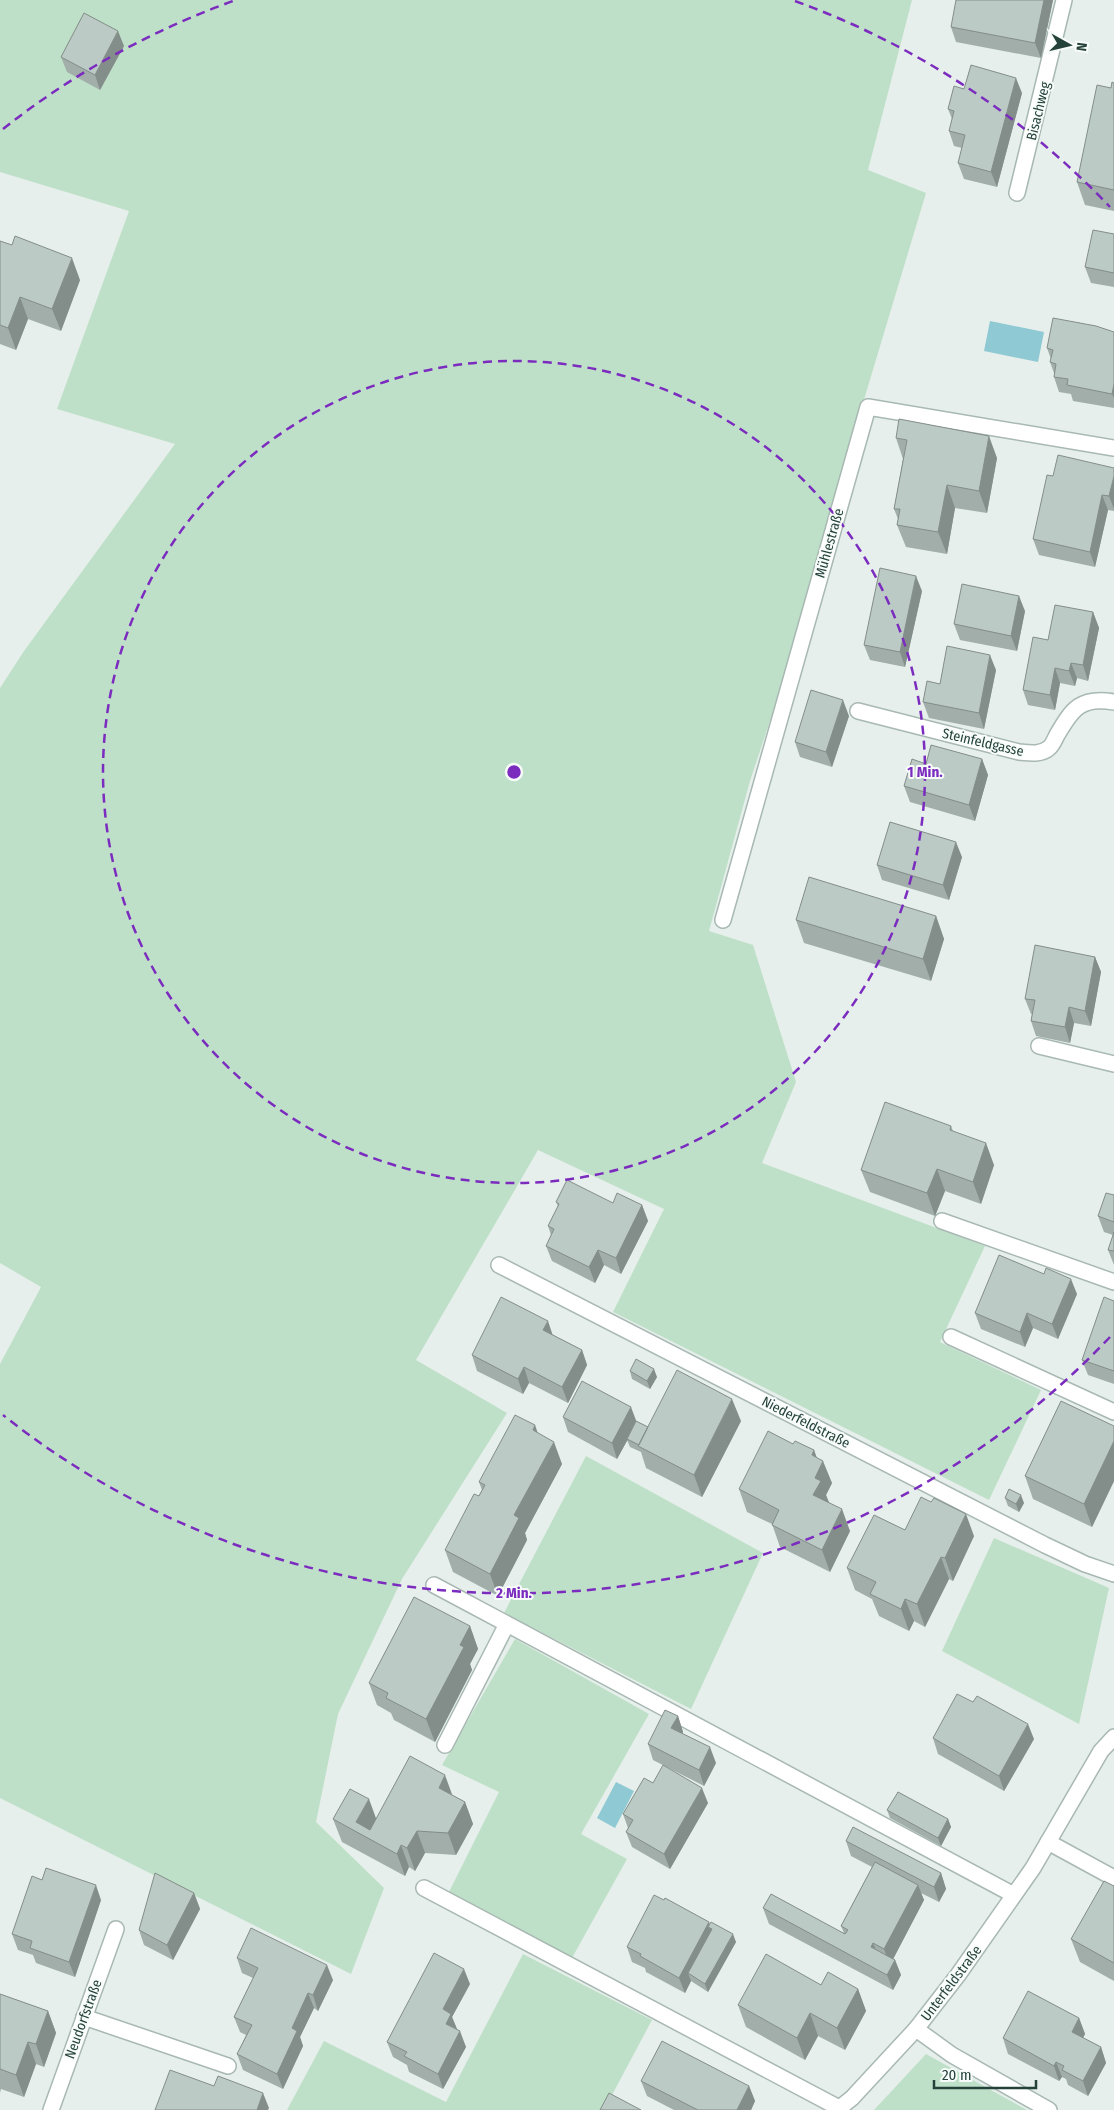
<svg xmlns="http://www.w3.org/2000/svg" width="1114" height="2110" font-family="'Fira Sans Condensed',sans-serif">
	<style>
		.green { fill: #bfe0c8 }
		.water { fill: #8ec9d4 }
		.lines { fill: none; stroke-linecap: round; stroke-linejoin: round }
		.lane-casing { stroke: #a8b8b2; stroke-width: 18 }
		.street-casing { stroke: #a8b8b2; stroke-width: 18 }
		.lane { stroke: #fff; stroke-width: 15 }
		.street { stroke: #fff; stroke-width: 15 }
		.wall { fill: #a1aea9 }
		.shaded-wall { fill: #838d89 }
		.building { fill: #bbcac4; stroke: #838d89 }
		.ring { fill: none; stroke: #7b2cbf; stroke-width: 2.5; stroke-dasharray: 9 6 }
		.labels { text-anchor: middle; stroke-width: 4; stroke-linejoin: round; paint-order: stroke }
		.street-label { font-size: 14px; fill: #24423a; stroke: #f7fbf9 }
		.centre { fill: #7b2cbf; stroke: #f7fbf9; stroke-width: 2.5 }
		.ring-label { font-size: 15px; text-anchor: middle; font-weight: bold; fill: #7b2cbf; stroke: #f7fbf9; stroke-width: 4; stroke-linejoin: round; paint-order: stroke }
	</style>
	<rect width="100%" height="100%" fill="#e6efeb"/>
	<path class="green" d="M0,0h912l-44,170 58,23 -66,220 -65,232 -45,136 -41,150 44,14 43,137 -34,81 223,83 -45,96 101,48 -52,110 -376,-188 51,-103 -126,-59 -122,210 91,53 -105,166 -64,135 -22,108 68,66 -33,86 -351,-176v-434l41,-77 -41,-24v-575l24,-37 151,-207 -118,-35 72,-198 -129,-39z
		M586,1456l177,97 -72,156 -187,-96z
		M994,1538l115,50 -30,136 -137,-73z
		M515,1639l134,75 -68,120 46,25 -55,99 -123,-66 50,-100 -57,-27z
		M523,1954l129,66 -48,90h-317l37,-69 122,61z
		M926,2054l101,56h-153z"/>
	<path class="water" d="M990,321l54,11 -6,30 -54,-11z
		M616,1782l18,9 -19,37 -18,-10z"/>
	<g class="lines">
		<g class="lane-casing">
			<path id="lane" d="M858,711l161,41c10,1 22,3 30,-4 3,-2 6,-9 8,-13 15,-26 24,-39 57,-33
				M1039,1046l75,18
				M942,1221l172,61
				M951,1337l163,75
				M434,1585l580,310
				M445,1745l62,-121
				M1048,1842l66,36
				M424,1888l415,220
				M84,2017l144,49
				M916,2029l36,26 97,55"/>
		</g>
		<g class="street-casing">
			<path id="street" d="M1017,193l47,-193
				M723,920l145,-513 246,41
				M499,1265l546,280 40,19 29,10
				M51,2110l65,-181
				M837,2110l15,-12 64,-69 42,-54 75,-107 68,-117 13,-14"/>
		</g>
		<use href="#lane" class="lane"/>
		<use href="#street" class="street"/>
	</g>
	<path class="wall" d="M1053,0l-12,58 -85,-16 -5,-15z
		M124,46l-24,44 -33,-18 -6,-15z
		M1114,83v128l-29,-6 -8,-23 34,-94z
		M964,89l58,4 -25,94 -33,-8 -6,-16 4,-15 -8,-2 -5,-15 3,-12 -4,-10z
		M1114,234v53l-23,-4 -6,-16z
		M0,241l80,39 -19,51 -33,-12 -12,31 -16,-6z
		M1114,332v76l-41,-7 -2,-7 -12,-2 -5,-15v-4l-4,-11 1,-3 -4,-11z
		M896,438l101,20 -10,55 -32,-5 -8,46 -41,-7 -9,-22 1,-6 -4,-10 9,-50z
		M1114,468v43l-6,-1 -13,57 -56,-12 -6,-16 20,-63z
		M922,591l-17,76 -35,-7 -6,-15z
		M1025,611l-8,40 -57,-11 -6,-16z
		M1093,612l6,16 -11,53 -11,-3 -2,8 -15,-3 -5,27 -27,-5 -5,-15 25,-50z
		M996,670l-12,59 -55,-11 -6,-16 17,-18z
		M849,716l-17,51 -32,-10 -5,-15z
		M982,759l6,16 -13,46 -65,-19 -6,-16 22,-22z
		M962,857l-13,43 -67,-20 -5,-15z
		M936,916l8,23 -13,42 -127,-38 -8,-23z
		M1095,957l6,15 -10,54 -17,-3 -4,20 -34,-7 -5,-15 1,-7h-1l-6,-15z
		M951,1126l2,5 41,34 -13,39 -36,-13 -10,25 -65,-24 -9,-22z
		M1114,1195v70l-6,-15 5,-15 -9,-3 -6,-16z
		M556,1202l57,1 29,2 6,16 -27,53 -17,-9 -9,18 -43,-22 -6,-15 5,-11 -3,-9 10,-20z
		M1077,1294l-19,45 -25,-11 -8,19 -44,-18 -6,-16z
		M1114,1301v83l-26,-9 -6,-15z
		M553,1335l29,15 5,15 -19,38 -39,-20 -6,11 -46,-23 -5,-16z
		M630,1371l27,6 -7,12 -18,-10z
		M563,1417l73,4 12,6 93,-6 -39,76 -56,-29 -5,-16 -11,-5 -3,-7 -10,19 -49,-27z
		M1114,1426v55l-22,46 -59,-28 -8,-23z
		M538,1433l24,31 -37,69 2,7 -29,56 -45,-24 -8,-22 37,-60 -3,-8z
		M793,1444l21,6 3,8 15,25 -6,12 3,7 21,29 -20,41 -50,-25 -8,-23 -25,-12 -8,-23z
		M1005,1498l19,5 -5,9 -11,-6z
		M905,1530l69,6 -21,45 -4,-2 -24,48 -11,-6 -5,10 -30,-15 -7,-17 -17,-9 -8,-22z
		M470,1626l8,23 -8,15 2,6 -37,72 -41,-22 -3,-7 -14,-8 -8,-22z
		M678,1716l5,16 -1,1 34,30 -12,23 -51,-26 -5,-16z
		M933,1738l101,1 -30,52 -66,-37z
		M653,1783l55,20 -38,66 -38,-22 -6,-15 2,-4 -5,-14z
		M452,1795l13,7 8,22 -17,31 -31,-2 -10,18 -6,-4 -4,9 -63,-34 -9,-23h43z
		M887,1810l61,9 3,8 -10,19 -51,-28z
		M846,1841l95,32 5,16 -7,13 -18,-9 3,7 -31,59 2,1 6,15 -8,15 -124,-66 -6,-16 81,25 -3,-7 31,-59 -21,-11z
		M1114,1886v95l-34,-19 -9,-23z
		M194,1893l6,16 -27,51 -29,-15 -5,-15z
		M101,1900l-26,77 -39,-14 -3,-8 -15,-5 -6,-16z
		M710,1924l26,18 -28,50 -17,-11 -6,12 -39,-21 -1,-4 -13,-6 -5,-15z
		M237,1958l96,22 -15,31 -4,-3 -14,29 3,9 -20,43 -40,-19 -6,-16 9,-19 -6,-3 -6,-15 19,-39 -11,-5z
		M470,1984l-18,33 5,12 9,18 -23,42 -34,-17 -2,-7 -14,-8 -6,-15z
		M821,1985l37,4 8,22 -21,39 -27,-14 -13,24 -59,-33 -8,-22z
		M0,1994l48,17 8,22 -12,34 -8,-3 -12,33 -23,-8 -1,4z
		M1079,2018l6,16 -2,4 18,9 5,16 -18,33 -20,-11 -2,-6 -4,-2 -3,4 -51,-27 -5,-16z
		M641,2081l108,5 6,15 -4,9h-77l-27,-14z"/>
	<path class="shaded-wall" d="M1044,0h9l-12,58 -6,-15z
		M118,31l6,15 -24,44 -5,-15z
		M1016,78l6,15 -25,94 -6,-15z
		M72,258l8,22 -19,51 -9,-22z
		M20,297l8,22 -12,31 -8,-22z
		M1114,384v14l-2,-4z
		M989,436l8,22 -10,55 -8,-22z
		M1114,476v33l-5,-13z
		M947,485l8,23 -8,46 -9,-22z
		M1102,495l6,15 -13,57 -5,-15z
		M916,576l6,15 -17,76 -5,-15z
		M1019,596l6,15 -8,40 -6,-15z
		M1093,612l6,16 -11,53 -5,-16z
		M990,655l6,15 -12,59 -5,-16z
		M1071,663l6,15 -2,8 -6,-15z
		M1055,668l5,15 -5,27 -5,-15z
		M843,700l6,16 -17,51 -6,-15z
		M982,759l6,16 -13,46 -6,-16z
		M956,842l6,15 -13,43 -6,-15z
		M936,916l8,23 -13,42 -8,-22z
		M1095,957l6,15 -10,54 -6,-15z
		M1069,1007l5,16 -4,20 -5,-16z
		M986,1143l8,22 -13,39 -8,-22z
		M937,1169l8,22 -10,25 -8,-23z
		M642,1205l6,16 -27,53 -5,-16z
		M598,1250l6,15 -9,18 -6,-16z
		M1071,1279l6,15 -19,45 -6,-15z
		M1027,1313l6,15 -8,19 -5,-15z
		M548,1321l5,15 -10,-6z
		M582,1350l5,15 -19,38 -6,-16z
		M524,1367l5,16 -6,11 -5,-15z
		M654,1369l3,8 -7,12 -3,-8z
		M732,1399l9,22 -39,76 -8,-22z
		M631,1407l6,16 -20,36 -5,-16z
		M535,1425l8,23 -10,-18z
		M1114,1441v40l-22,46 -8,-23z
		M554,1442l8,22 -37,69 2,7 -29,56 -8,-22 24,-59z
		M814,1450l6,18 3,-7 9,22 -6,12 3,8 -16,-8 2,-17 -3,-23z
		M1021,1495l3,8 -5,9 -3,-8z
		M842,1509l8,22 -20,41 -8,-22z
		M966,1514l8,22 -21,45 -8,-23z
		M941,1557l8,22 -24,48 -8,-23z
		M905,1599l9,22 -5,10 -8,-22z
		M470,1626l8,23 -8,15 2,6 -37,72 -9,-23 34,-74z
		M678,1716l5,16 -6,11 -6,-15z
		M1028,1724l6,15 -30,52 -5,-15z
		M710,1747l6,16 -12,23 -5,-16z
		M445,1775l8,22 -14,-9z
		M702,1788l6,15 -38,66 -6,-15z
		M369,1799l8,22 -9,17 -12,-16z
		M465,1802l8,22 -17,31 -8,-22z
		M948,1819l3,8 -10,19 -3,-8z
		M417,1831l8,22 -10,18 -8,-23z
		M401,1845l8,22 -4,9 -8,-22z
		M941,1873l5,16 -7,13 -5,-15z
		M96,1885l5,15 -26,77 -6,-15z
		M918,1885l6,15 -34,65 -6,-16z
		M194,1893l6,16 -27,51 -6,-15z
		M709,1922l6,15 -27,36 3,8 -6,12 -6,-15z
		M733,1934l3,8 -28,50 -3,-8z
		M873,1943l6,15 -8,-11z
		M895,1960l6,15 -8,15 -6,-15z
		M327,1965l6,15 -15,31 -5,-16z
		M464,1969l6,15 -18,33 5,12 -11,-5 -3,-15z
		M858,1989l8,22 -21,39 -8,-22z
		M308,1993l6,15 -14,29 3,9 -20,43 -6,-15 15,-46z
		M48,2011l8,22 -12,34 -8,-23z
		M810,2013l8,23 -13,24 -8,-22z
		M1079,2018l6,16 -7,13 -6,-15z
		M460,2031l6,16 -23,42 -5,-15z
		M28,2042l8,22 -12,33 -8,-22z
		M1101,2047l5,16 -18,33 -5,-15z
		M1056,2062l6,15 -3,4 -5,-15z
		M749,2086l6,15 -4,9h-14z
		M263,2093l6,15 -1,2h-11z"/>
	<path class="building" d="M956,0h88l-9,43 -84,-16z
		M84,13l34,18 -23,44 -34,-18z
		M971,65l45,13 -25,94 -33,-9 7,-28 -16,-4 5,-20 -6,-2 6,-23 10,3z
		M1112,82l2,1v107l-37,-8 20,-97 14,3z
		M1093,230l21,4v39l-29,-6z
		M15,236l57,22 -20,51 -32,-12 -12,31 -8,-3v-84l12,4z
		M1053,318l43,8 18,6v52l-2,10 -45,-9 1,-6 -14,-2 2,-13 -6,-2 3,-12 -6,-2z
		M899,419l90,17 -10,55 -32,-6 -9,47 -41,-7 3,-16h-6l13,-69 -11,-2z
		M1058,455l56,13v8l-5,20 -7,-1 -12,57 -57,-13 14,-64 6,1z
		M880,568l36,8 -16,76 -36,-7z
		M962,584l57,12 -8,40 -57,-12z
		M1055,605l38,7 -10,53 -12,-2 -2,8 -14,-3 -5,27 -27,-5 10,-53 15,3z
		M947,646l43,9 -11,58 -56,-11 4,-21 13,3z
		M811,690l32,10 -17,52 -31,-10z
		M931,745l51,14 -13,46 -65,-19 8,-27 14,5z
		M890,822l66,20 -13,43 -66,-20z
		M809,877l127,39 -13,43 -127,-39z
		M1035,945l60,12 -10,54 -16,-4 -4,20 -34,-6 4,-21 -10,-1z
		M885,1102l66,24 -1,4 36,13 -13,39 -36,-13 -10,24 -66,-23z
		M567,1180l46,23 4,-10 25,12 -26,53 -18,-8 -9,17 -43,-21 8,-17 -6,-3 11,-22 -3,-2z
		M1106,1193l8,2v27l-16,-6z
		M1114,1232v19l-6,-1z
		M999,1255l45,19 2,-6 25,11 -19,45 -25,-11 -7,19 -45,-19z
		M501,1297l47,24 -5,9 39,20 -20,37 -38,-20 -6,12 -46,-24z
		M1104,1297l10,4v70l-32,-11z
		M636,1359l18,10 -7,12 -17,-10z
		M677,1370l55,29 -38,76 -56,-29z
		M582,1381l49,26 -19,36 -49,-26z
		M1061,1401l53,25v15l-30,63 -59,-28z
		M515,1415l20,10 -2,5 21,12 -40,73 5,3 -29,56 -45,-24 29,-56 5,2 6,-11 -6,-3z
		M636,1421l12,6 -9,18 -12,-6z
		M768,1431l25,13 2,-3 19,9 -2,5 11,6 -8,17 6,3 -8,14 29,14 -20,41 -50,-25 7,-15 -40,-21z
		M1009,1489l12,6 -5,9 -11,-6z
		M921,1497l10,5 3,-4 32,16 -21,44 -4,-1 -24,47 -12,-5 -4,10 -31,-15 6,-12 -29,-14 27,-53 31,15z
		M414,1597l56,29 -10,19 4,2 -38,72 -40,-21 2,-5 -19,-10z
		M957,1694l16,8 4,-6 51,28 -29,52 -66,-38z
		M665,1710l13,6 -7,12 39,19 -11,23 -51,-26z
		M410,1756l35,19 -6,13 26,14 -17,31 -31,-2 -10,17 -6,-3 -4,9 -64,-35 17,-30 19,10 -13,23 14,8z
		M663,1765l39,23 -38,66 -38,-22 7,-12 -10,-6 21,-36 9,5z
		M898,1792l50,27 -10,19 -51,-28z
		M853,1827l88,46 -7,14 -88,-46z
		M875,1862l43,23 -34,64 -11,-6 -2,4 24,13 -8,15 -124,-67 8,-14 74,40 3,-4 -7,-4z
		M46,1868l50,17 -27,77 -39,-14 2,-7 -20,-7 20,-58 10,4z
		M155,1873l39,20 -27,52 -28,-15z
		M1104,1881l10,5v77l-43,-24z
		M654,1895l10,5 1,-2 44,24 -30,56 -39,-22 1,-2 -14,-7z
		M711,1922l22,12 -28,50 -17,-11 24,-44 -4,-2z
		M251,1928l76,37 -14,30 -5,-2 -16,35 5,3 -20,43 -40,-20 15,-29 -18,-8 24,-49 -21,-10z
		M434,1953l30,16 -21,40 8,5 -5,10 14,7 -22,43 -34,-18 3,-4 -20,-10z
		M766,1954l55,31 7,-13 30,17 -21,39 -27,-15 -13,25 -59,-33z
		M1028,1991l51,27 -7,14 29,15 -18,34 -21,-11 2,-4 -8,-4 -2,4 -51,-28z
		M0,1994l48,17 -12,33 -8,-2 -12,33 -16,-6z
		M662,2041l87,45 -12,24h-39l-57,-29z
		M170,2070l44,16 4,-10 45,17 -6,17h-102z
		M609,2093l32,17h-41z"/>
	<g class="ring">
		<circle cx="514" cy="772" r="411"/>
		<path d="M1110 1337A821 821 0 0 1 3 1415M3 129A821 821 0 0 1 233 1M795 1A821 821 0 0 1 1110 207"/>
	</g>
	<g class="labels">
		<g class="street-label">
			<text transform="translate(1038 111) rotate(-76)" y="5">Bisachweg</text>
			<text transform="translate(829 543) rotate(-74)" y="5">Mühlestraße</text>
			<text transform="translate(983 742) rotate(13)" y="5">Steinfeldgasse</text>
			<text transform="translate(806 1422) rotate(27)" y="5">Niederfeldstraße</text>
			<text transform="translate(951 1983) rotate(-53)" y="5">Unterfeldstraße</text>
			<text transform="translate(83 2019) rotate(-70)" y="5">Neudorfstraße</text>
		</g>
	</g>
	<circle cx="514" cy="772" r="8" class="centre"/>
	<g class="ring-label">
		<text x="925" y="777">1 Min.</text>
		<text x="514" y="1598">2 Min.</text>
	</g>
	<g transform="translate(1069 45) rotate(98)" stroke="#f7fbf9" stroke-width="4" paint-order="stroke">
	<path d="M0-4L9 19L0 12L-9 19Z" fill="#24423a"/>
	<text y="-8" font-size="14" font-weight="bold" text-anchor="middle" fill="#24423a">N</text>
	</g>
	<path d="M934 2080v8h102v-8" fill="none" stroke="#24423a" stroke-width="2.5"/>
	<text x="942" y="2080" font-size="15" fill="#24423a" stroke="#f7fbf9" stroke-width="4" paint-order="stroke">20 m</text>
</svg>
